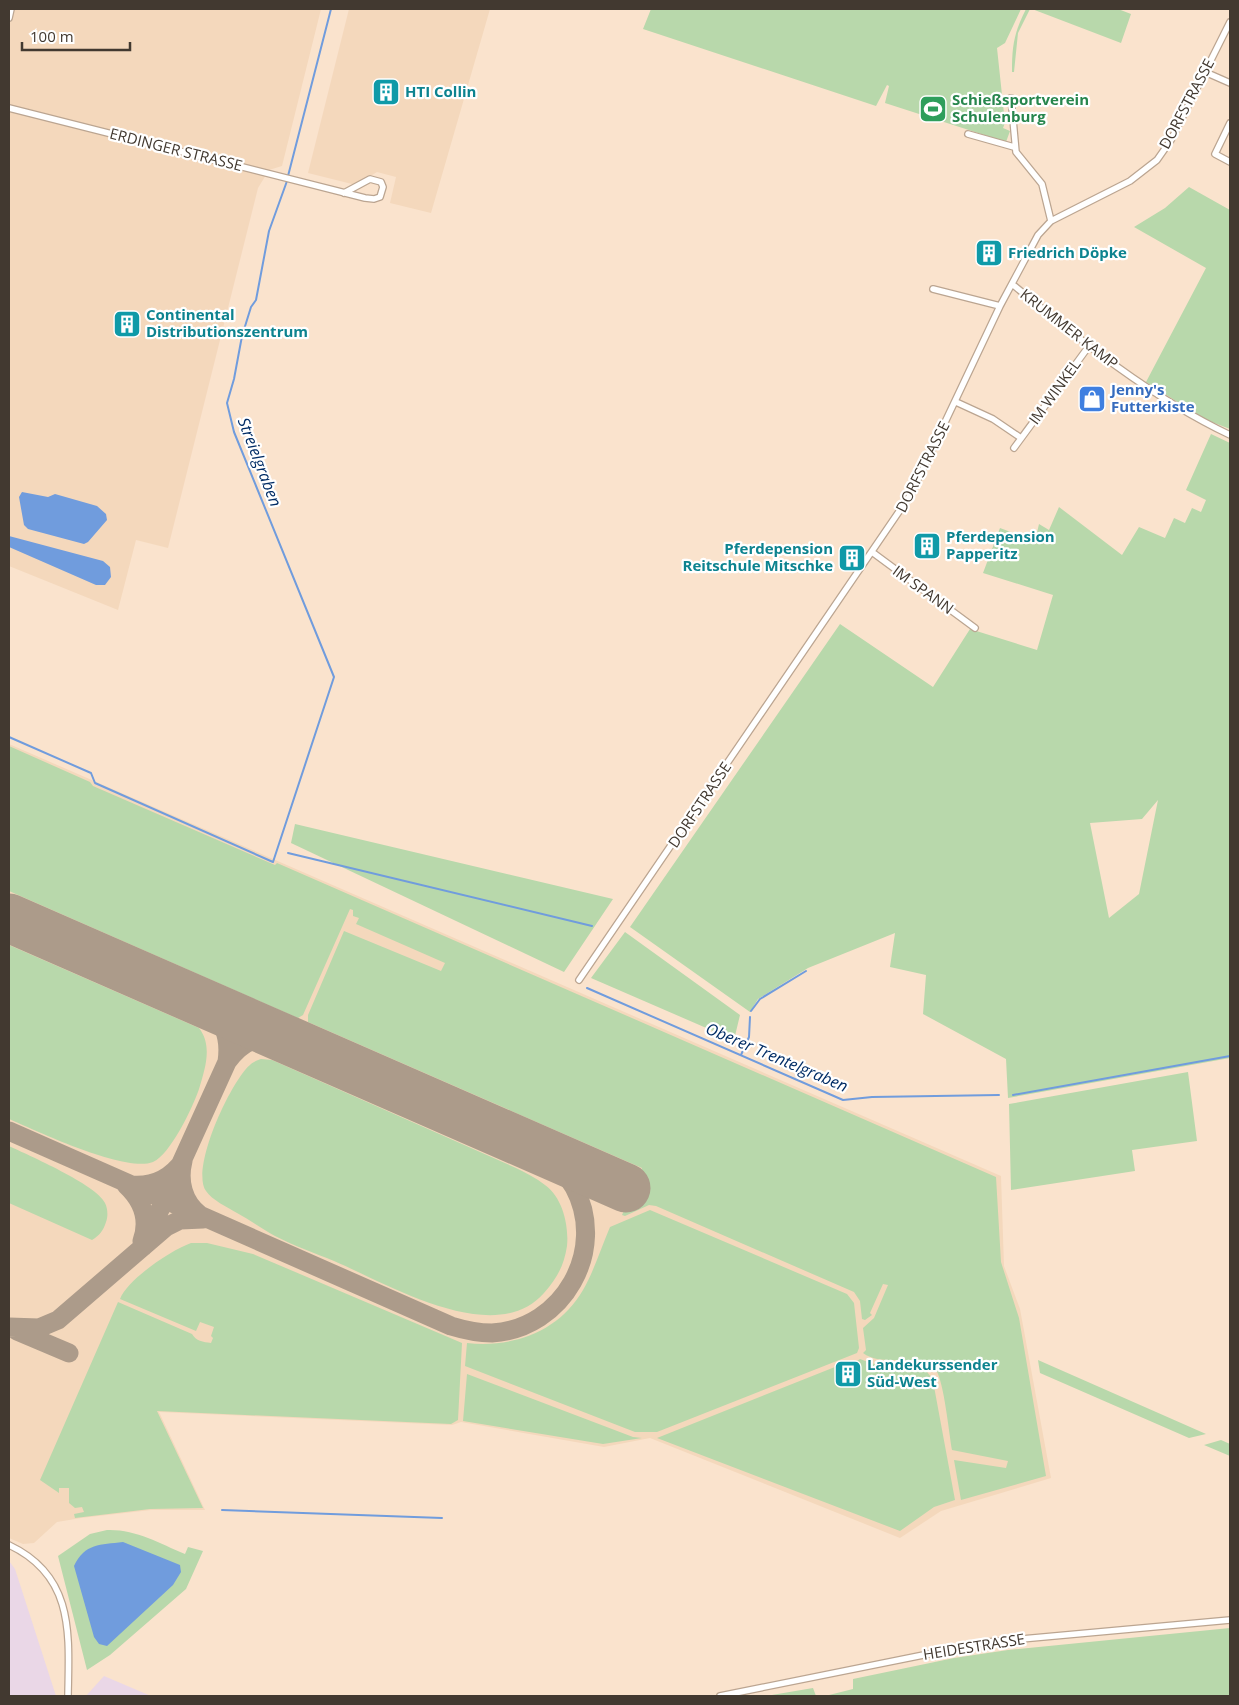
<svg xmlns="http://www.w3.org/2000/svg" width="1239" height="1705" font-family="'Open Sans',sans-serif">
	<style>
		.commercial { fill: #ead7e7 }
		.built { fill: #f4d8bc }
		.green { fill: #b8d8ab; fill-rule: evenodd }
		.water { fill: #709cdd }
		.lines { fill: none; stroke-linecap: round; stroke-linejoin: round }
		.stream { stroke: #709cdd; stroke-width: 2 }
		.taxiway { stroke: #ac9b8a; stroke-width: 19 }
		.runway { stroke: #ac9b8a; stroke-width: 49 }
		.street-casing { stroke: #bba591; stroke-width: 8 }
		.street { stroke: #fff; stroke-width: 5.5 }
		.labels { text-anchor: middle; stroke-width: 4.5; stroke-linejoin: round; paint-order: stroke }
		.culture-label { font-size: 15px; font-weight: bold; fill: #0d838f; stroke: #fff; text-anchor: start }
		.leisure-label { font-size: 15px; font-weight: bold; fill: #27864d; stroke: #fff; text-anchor: start }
		.street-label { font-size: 15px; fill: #423930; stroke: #fff }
		.shop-label { font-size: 15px; font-weight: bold; fill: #366cbe; stroke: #fff; text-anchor: start }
		.water-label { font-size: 16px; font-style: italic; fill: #012c65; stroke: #fff }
	</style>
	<rect width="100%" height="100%" fill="#fae3cd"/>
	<path class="commercial" d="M9,1561l6,8 41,127h-47z
		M104,1676l47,20h-65z"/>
	<path class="built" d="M9,9h312l-39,157 -13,4 -11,18 -90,360 -32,-8 -18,70 -109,-44z
		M349,9h141l-59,204 -41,-10 6,-26 -19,-5 -21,13 -48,-12z
		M9,744l992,432 3,90 16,43 31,169 -110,33 -41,27 -250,-100 -46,9 -143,-25 -9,3 -293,-13 46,98h-54l-70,8 -24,4 -23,21 -11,1 -14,-6z"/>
	<path class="green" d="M651,9h370l-16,34 -8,5 8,75 -2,5 7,3 -4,11 -121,-39 4,-17 -2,-1 -11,21 -233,-77z
		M1026,9h4l-12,24 -4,39h-2c0,-27 2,-39 14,-63z
		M1032,9h86l13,5 -10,29z
		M1189,187l41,23v219l-26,-10 -58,-37 60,-114 -72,-41 31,-19z
		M1211,434l19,9v615l-222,40 -2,-39 -83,-45 3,-39 -36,-8 5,-34 -87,35 -50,31 -8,13 -120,-85 210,-303 93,63 37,-58 67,21 16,-55 -70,-22 17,-45 35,13 4,-17 10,6 10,-23 63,48 17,-28 26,11 9,-20 11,5 7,-15 9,4 5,-12 -20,-10zM1158,800l-19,94 -30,24 -19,-95 52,-4z
		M9,746l81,36 3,4 182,79 2,-2 719,314 5,85 18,56 27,158 -85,24 -7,-40 52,8 2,-7 -56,-11c-3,-17 -8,-68 -16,-80 -8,-11 -25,-9 -36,-10 -13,0 -26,1 -37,-7l3,-3 -3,-22 11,-10 14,-33 -5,-1 -13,29 2,2 -7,5 -3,-1 -2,-18 -6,-9 -198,-86 -7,-1 -24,11 -3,-1 4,-9 6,2 13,-29 -6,-3 3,-8 -334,-146v-7l36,-84 97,40 4,-8 -89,-39 3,-6 -6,-2v-6l-3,-1 -47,106 -5,3 -289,-127z
		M295,824l318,75 -49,73 -273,-129z
		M625,932l115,83 -6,25 -143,-62z
		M9,945l190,83c14,18 6,41 0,61 -6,18 -29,66 -46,73 -28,11 -116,-31 -144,-43z
		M261,1059l11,1 244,108c10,5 20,10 29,17 18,13 24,41 22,61 -3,20 -10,32 -23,47 -49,56 -156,-9 -210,-32 -19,-8 -40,-15 -59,-25 -13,-7 -25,-16 -38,-23 -10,-6 -25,-13 -31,-22 -16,-22 25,-111 45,-127 2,-2 7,-4 10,-5z
		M1188,1072l9,69 -65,9 3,21 -124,19 -2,-86z
		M9,1146c19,9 88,39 96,57 3,6 3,14 1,19 -3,9 -6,13 -14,18l-83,-37z
		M650,1210l197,84 7,9 5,45 -2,5 -200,79h-22l-170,-66 2,-23c45,5 92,-11 116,-53 11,-19 18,-42 27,-63z
		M191,1243h16l46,11 209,89 -4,77 -7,4 -294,-13 46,97 -53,1 -75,9 -1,-4 10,-2 -2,-5 -7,1 -6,-5v-15h-10v5l-19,-13 78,-178 74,32c4,7 11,8 19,9l2,-5 -2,-2 3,-9 -14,-5 -4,9 -76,-32c8,-20 51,-49 71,-56z
		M860,1359c6,2 13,5 19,6 20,3 44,-7 54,16l22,119 -21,7 -34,24 -243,-93 193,-77 3,4 -8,10 5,3 7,-17z
		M1038,1360l168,74 -17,4 -149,-65z
		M467,1374l166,63 9,1 -39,6 -140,-23z
		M1221,1440l9,4v12l-26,-11z
		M107,1530c28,-1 52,13 78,24l3,-7 15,4 -17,38 -76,66 -23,15 -29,-114 32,-22z
		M1230,1628v68h-405l28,-7v-10l101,-21 54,-8z
		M813,1688l3,8h-50z"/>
	<path class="water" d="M22,492l26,5 7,-3 42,12 9,8 1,6 -19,22 -4,2 -56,-15 -4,-4 -5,-28z
		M9,536l94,25 7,6 1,10 -6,8h-9l-87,-38z
		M123,1542l57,23 1,7 -8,13 -66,61 -8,-2 -5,-7 -20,-71c11,-23 26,-21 49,-24z"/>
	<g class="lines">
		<path class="stream" d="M288,176l43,-167
			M9,737l82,36 4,10 178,79 61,-185 -100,-245 -7,-29 7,-24 8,-43 9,-29 5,-7 13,-69 18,-50
			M288,853l304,73
			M587,988l256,112 29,-3 127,-2
			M751,1011l9,-12 46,-28
			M741,1055l8,-18 1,-20
			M1013,1095l217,-39
			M222,1510l220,8"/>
		<path class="taxiway" d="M227,1062c19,-26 37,-28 67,-20
			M9,1131l442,195c13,4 27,7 41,7 71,-4 116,-83 82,-146 -12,-20 -32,-33 -51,-44
			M126,1185c16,15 24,34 16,56
			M131,1185c22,2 39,-6 52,-24 -5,20 0,41 17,54
			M143,1247l84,-185c4,-28 -5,-44 -26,-60
			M9,1327l30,1 19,-8 108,-93 14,-7 23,-1
			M17,1331l52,22"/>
		<path class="runway" d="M9,918l617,270"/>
		<g class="street-casing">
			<path id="street" d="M9,18l2,-9
				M1205,72l25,11
				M1011,98l5,54 26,32 9,37
				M9,108l356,90 9,1 6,-2 3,-10 -2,-5 -11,-3 -26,14
				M1230,123l-15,31 15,8
				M968,134l46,13
				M1012,284c68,56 138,113 218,151
				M933,289l67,17
				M956,402l37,17 28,19
				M1014,448l75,-102
				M872,552l103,76
				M579,980l332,-486 89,-188 38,-71 13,-14 79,-40 27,-21 14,-20 59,-118
				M9,1545c66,31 60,90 59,151
				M720,1696l268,-54 242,-22"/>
		</g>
		<use href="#street" class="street"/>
	</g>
	<defs>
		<g id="building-square" transform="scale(1.4375)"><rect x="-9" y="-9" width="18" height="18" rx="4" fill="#0f9aa8" stroke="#fff"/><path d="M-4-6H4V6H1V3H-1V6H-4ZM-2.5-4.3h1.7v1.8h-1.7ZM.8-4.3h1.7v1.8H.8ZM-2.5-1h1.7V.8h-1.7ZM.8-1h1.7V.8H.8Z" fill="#fff"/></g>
		<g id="stadium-square" transform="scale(1.4375)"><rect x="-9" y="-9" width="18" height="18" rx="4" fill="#2e9e5b" stroke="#fff"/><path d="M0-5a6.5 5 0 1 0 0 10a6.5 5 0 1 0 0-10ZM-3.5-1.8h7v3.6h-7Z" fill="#fff"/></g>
		<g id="shop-square" transform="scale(1.4375)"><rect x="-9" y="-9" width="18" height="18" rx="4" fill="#3f7fe0" stroke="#fff"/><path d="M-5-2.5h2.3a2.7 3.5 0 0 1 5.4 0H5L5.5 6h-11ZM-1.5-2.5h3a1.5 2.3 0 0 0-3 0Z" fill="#fff"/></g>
	</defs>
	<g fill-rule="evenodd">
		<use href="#building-square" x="386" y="92"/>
		<use href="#stadium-square" x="933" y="109"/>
		<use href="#building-square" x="989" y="253"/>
		<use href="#building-square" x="127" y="324"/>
		<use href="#shop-square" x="1092" y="399"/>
		<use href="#building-square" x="927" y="546"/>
		<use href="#building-square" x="852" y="558"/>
		<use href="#building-square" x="848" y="1374"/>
	</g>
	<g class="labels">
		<g class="culture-label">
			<text x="405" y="97">HTI Collin</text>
			<text x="1008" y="258">Friedrich Döpke</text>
			<text x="146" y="320">Continental<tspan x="146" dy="17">Distributionszentrum</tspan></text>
			<text x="946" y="542">Pferdepension<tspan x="946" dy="17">Papperitz</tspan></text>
			<text x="833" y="554" text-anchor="end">Pferdepension<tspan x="833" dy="17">Reitschule Mitschke</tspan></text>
			<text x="867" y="1370">Landekurssender<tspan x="867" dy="17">Süd-West</tspan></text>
		</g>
		<g class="leisure-label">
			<text x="952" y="105">Schießsportverein<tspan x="952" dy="17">Schulenburg</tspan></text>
		</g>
		<g class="street-label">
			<text transform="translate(1187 104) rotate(-62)" y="5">DORFSTRASSE</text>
			<text transform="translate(176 150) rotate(14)" y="5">ERDINGER STRASSE</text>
			<text transform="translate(1069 329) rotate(38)" y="5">KRUMMER KAMP</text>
			<text transform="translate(1055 392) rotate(-54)" y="5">IM WINKEL</text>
			<text transform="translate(923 467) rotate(-63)" y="5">DORFSTRASSE</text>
			<text transform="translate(923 590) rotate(36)" y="5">IM SPANN</text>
			<text transform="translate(700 805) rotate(-56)" y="5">DORFSTRASSE</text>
			<text transform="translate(974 1647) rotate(-9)" y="5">HEIDESTRASSE</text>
		</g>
		<g class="shop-label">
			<text x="1111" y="395">Jenny's<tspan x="1111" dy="17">Futterkiste</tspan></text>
		</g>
		<g class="water-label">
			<text transform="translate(260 462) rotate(69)" y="6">Streielgraben</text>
			<text transform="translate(777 1057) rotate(23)" y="6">Oberer Trentelgraben</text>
		</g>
	</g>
	<rect width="1239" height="1705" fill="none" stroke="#423930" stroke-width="20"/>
	<path d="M22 42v8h108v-8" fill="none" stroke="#423930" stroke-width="2.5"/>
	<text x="30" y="42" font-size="15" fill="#423930" stroke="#ffffff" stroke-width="4" paint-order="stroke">100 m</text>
</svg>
